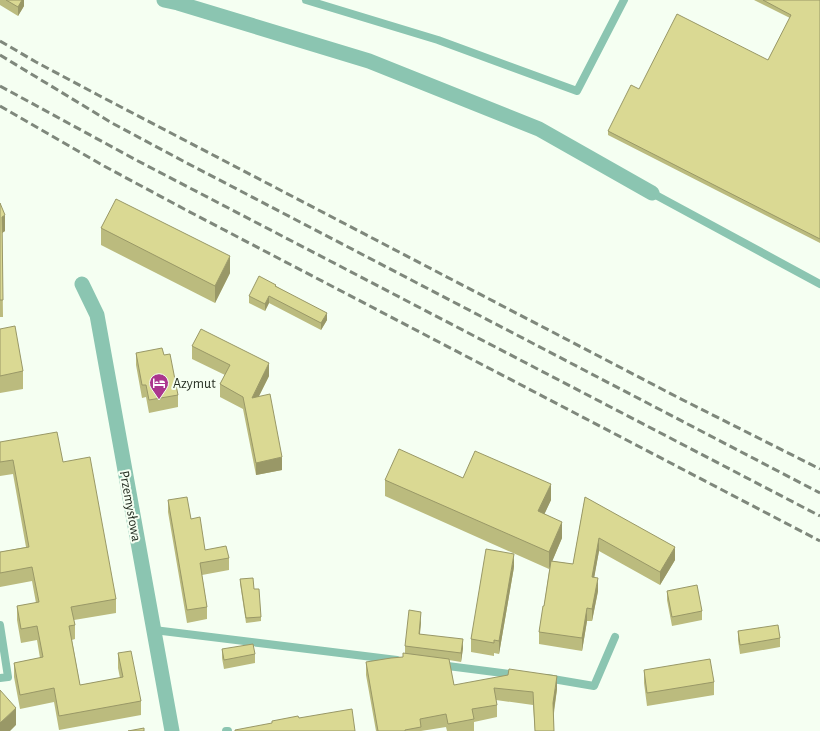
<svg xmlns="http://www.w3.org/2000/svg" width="820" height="731" font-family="'Alegreya Sans',sans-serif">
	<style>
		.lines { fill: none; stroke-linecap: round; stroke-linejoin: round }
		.lane { stroke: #8bc5b1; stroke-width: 8 }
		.street { stroke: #8bc5b1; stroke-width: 15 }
		.rail { stroke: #7f887c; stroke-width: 3; stroke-dasharray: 8 4; stroke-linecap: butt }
		.wall { fill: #bbbb7e }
		.shaded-wall { fill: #999867 }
		.building { fill: #dad993; stroke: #999867 }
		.labels { text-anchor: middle; stroke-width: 4; stroke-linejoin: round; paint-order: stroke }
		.poi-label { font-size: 14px; fill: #252e22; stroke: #f5fff2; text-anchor: start }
		.street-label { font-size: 14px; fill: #252e22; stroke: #f5fff2 }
	</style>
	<rect width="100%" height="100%" fill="#f5fff2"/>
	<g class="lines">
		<path class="lane" d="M306,0l132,40 139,51 47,-91
			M652,193l168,91
			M0,625l8,52 -8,1
			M154,630l243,30
			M440,665l78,10
			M547,678l47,8 21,-49
			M226,731h2"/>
		<path class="street" d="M164,0l14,3 191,58 170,68 113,64
			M82,284l15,31 75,416"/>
		<path class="rail" d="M0,41l36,21 62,33 581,303 141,71
			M0,55l112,68 71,38 637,332
			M0,86l138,75 682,355
			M0,106l104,60 82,44 634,331"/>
	</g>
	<path class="wall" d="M0,0h24v6l-6,10 -18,-11z
		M754,0h66v243l-212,-108v-4l31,-42 129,-29 22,-42z
		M0,203l5,28 -3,2 1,84h-3z
		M101,228l129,45 -15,30 -114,-58z
		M276,286l51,34 -6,10 -52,-27 -4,8 -16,-8v-7z
		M0,329l23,42v18l-23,4z
		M192,346l77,30 -10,20 23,74 -26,5 -13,-66 -23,-12v-13l5,-9 -33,-16z
		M136,353l42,42v12l-29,6 -3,-16 -4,1 -6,-33z
		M0,442l63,20 53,137v14l-42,7 1,5v14l-3,1 8,45 40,-7 -2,-10v-15l23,48v14l-82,15 -5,-28 -34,7 -6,-32v-14l26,-5 -3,-18 -16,3 -4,-23v-14l19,-3 -4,-22 -32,6v-35l26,-5 -13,-73 -13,2z
		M463,478l88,22 -7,14 18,24 -10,23 21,3 12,-67 90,63 -15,25 -61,-34 -5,26 4,14 -6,30h-5l-5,30 -43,-7v-12l5,-26 6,-41 -1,4 -164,-73v-16z
		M168,500l23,19 14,31 24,8v12l-27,5 5,32v12l-20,4 -19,-111z
		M514,567l-15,87 -5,-1v3l-23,-4v-13z
		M240,579l14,10 7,28v4l-15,2 -6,-40z
		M667,591l35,20v9l-30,6 -5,-26z
		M421,621l-1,13 43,14 -2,14 -12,-2 5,25 103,4 -3,24v18h-19l-2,-26 -37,-5 1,5v12l-23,5v9h-27l-1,-4 -25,4h-45l-10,-56v-13l37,-5 2,-3v-8z
		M738,631l42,7v9l-40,7 -2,-14z
		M222,649l33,5v9l-31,6 -2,-11z
		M644,670l70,12v13l-67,11 -3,-23z"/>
	<path class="shaded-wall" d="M22,0h2v6l-6,10v-9z
		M5,215v16l-3,2v-16z
		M230,256v17l-15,30v-17z
		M269,296v7l-4,8v-7z
		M327,313v7l-6,10v-7z
		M269,363v13l-17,34v-12z
		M282,457v13l-26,5v-12z
		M551,484v16l-13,28v-17z
		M562,522v16l-13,31v-17z
		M599,538v13l-7,39v-13z
		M675,547v13l-15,25v-13z
		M514,554v13l-15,87v-13z
		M598,578v13l-6,30v-12z
		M587,608v13l-5,30v-13z
		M421,612v9l-2,22v-9z
		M463,639v9l-2,14v-9z
		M557,676v13l-4,27v-13z
		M16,708v17l-6,6h-10v-8z"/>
	<path class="building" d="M6,0h16l-4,7z
		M763,0h57v239l-212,-108 23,-46 8,4 38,-75 91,46 23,-45z
		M116,199l114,57 -15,30 -114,-58z
		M0,203l5,12 -3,2 1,83h-3z
		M259,276l17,9 -1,1 52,27 -6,10 -52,-27 -4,8 -16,-8z
		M15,326l8,45 -23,5v-47z
		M201,329l68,34 -17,35 18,-4 12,63 -26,6 -13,-66 -23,-13 10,-19 -38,-19z
		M162,348l2,7 6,-1 8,41 -29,5 -3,-15h-4l-6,-32z
		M57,432l6,30 27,-5 26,142 -45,8 4,18 -6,1 11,59 43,-8 -5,-24 13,-2 10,50 -82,15 -5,-28 -34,7 -6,-32 29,-6 -6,-31 -16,3 -4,-23 22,-4 -7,-35 -32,6v-21l29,-5 -16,-87 -13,2v-20z
		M399,449l64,29 12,-27 76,33 -13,27 24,11 -13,30 -164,-72z
		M187,497l4,22 9,-2 5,33 21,-4 3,12 -29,5 7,44 -20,3 -19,-110z
		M585,497l90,50 -15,25 -61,-34 -7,39 6,1 -6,31 -5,-1 -5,30 -43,-6 4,-26h1l7,-45 22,3z
		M486,549l28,5 -15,87 -5,-1v3l-23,-4z
		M253,578l1,11h5l2,28 -15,1 -6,-39z
		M697,585l5,26 -30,6 -5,-26z
		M409,610l12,2 -2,22 44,5 -2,14 -56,-7z
		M778,625l2,13 -40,7 -2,-14z
		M253,644l2,10 -31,6 -2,-11z
		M403,653l46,6 5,26 54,-10 1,-6 48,7 -4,27 1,28h-19l-2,-39 -39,-4 3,17 -25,4 2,10 -26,5 -2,-10 -26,5 1,8 -16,3v1h-27l-12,-69 25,-4 12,-1z
		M710,659l4,23 -67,11 -3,-23z
		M0,690l16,18 -16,15z
		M352,709l3,22h-120v-1l37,-7v-2l26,-5 1,2z
		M144,728v3h-16z"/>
	<defs>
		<g id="hotel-pin" transform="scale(1)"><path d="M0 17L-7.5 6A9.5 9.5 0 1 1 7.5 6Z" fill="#ab368e" stroke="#f5fff2"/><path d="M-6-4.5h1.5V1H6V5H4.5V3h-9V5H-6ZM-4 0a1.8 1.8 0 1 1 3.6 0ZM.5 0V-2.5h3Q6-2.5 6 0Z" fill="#fff"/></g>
	</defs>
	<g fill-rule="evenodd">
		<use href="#hotel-pin" x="159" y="383"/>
	</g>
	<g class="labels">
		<g class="poi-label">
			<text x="173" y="388">Azymut</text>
		</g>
		<g class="street-label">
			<text transform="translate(131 506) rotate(80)" y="5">Przemysłowa</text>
		</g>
	</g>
</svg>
